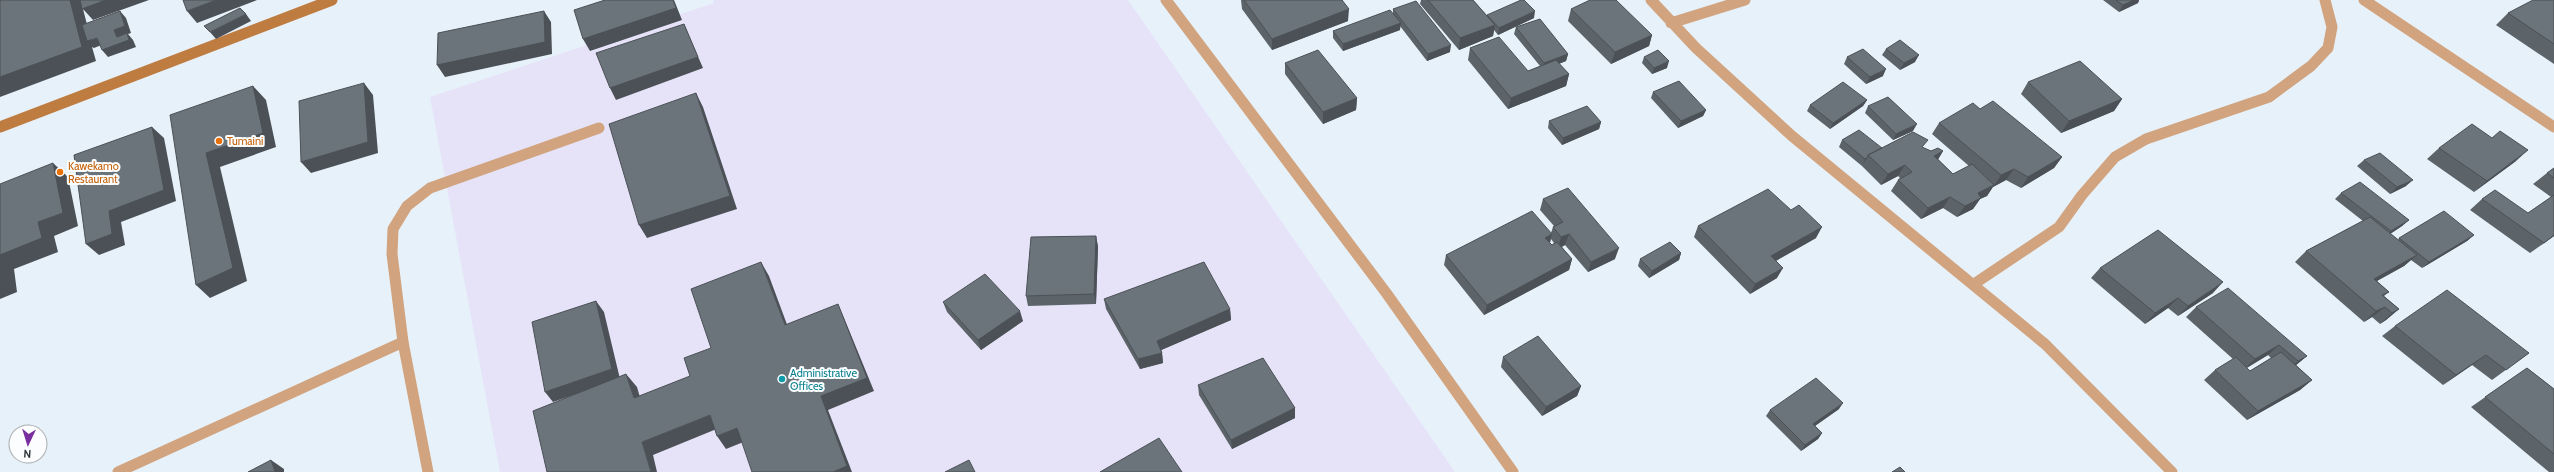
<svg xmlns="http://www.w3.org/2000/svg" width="2554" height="472" font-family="Cabin,sans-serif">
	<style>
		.education { fill: #e6e3f9 }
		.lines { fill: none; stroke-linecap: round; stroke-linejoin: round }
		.service { stroke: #d1a37e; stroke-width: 11 }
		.minor { stroke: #d1a37e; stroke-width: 11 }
		.secondary { stroke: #bf7c41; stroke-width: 11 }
		.wall { fill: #5c646a; fill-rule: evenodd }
		.shaded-wall { fill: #4b5156 }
		.building { fill: #6b747b; stroke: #4b5156 }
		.food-dot { fill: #e8710a; stroke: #fbfdff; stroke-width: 1.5 }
		.culture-dot { fill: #0f9aa8; stroke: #fbfdff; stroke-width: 1.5 }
		.labels { text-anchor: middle; stroke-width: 4; stroke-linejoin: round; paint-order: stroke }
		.food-label { font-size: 11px; fill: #c56008; stroke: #fbfdff; text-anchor: start }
		.culture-label { font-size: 11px; fill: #0d838f; stroke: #fbfdff; text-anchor: start }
	</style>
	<rect width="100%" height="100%" fill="#e7f1f9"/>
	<path class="education" d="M713,0h415l327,472h-955l-70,-375 284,-94z"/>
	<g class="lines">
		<path class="service" d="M428,472l-25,-130 -11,-88 1,-25 14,-23 23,-18 169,-60"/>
		<path class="minor" d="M1166,0l221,294 126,178
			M1651,0l45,48 96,88 253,208 127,128
			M2364,0l190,127
			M1671,23l74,-23
			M1974,284l85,-57 23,-32 33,-38 31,-18 123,-42 42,-31 17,-18 4,-21 -7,-27
			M118,472l285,-130"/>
		<path class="secondary" d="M0,127l332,-127"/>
	</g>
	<path class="wall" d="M1241,0h101l6,21 -76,29 -30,-41z
		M1421,0h52l14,16 47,2 -36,17 -4,-5 -1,6 -34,14 -39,-46z
		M2103,0h36l-1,3 -19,9z
		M2554,0v64l-58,-39 12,-12z
		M1393,9l57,43 -23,9 -27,-35v4l-57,21 -10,-13v-7l60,-17z
		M1571,9l81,26 -3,11 -38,18 -43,-43z
		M1516,27l52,27 -2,7 -7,3 10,10 -3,12 -58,23 -40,-49 2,-12 58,23 12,-5 -26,-32z
		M1886,49l29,13 -15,8 -18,-15z
		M1644,57l23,11 -15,6 -10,-11z
		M1847,57l36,19 -17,8 -22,-20z
		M1285,63l72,35 -1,12 -33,14 -38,-50z
		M2028,82l94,17 -8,12 -53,22 -40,-39z
		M1653,92l53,18 -3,6 -25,12 -27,-30z
		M1867,100l-4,6 -33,23 -23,-18 3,-6z
		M1868,106l45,25 -20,9 -28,-27z
		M1980,109l82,48 -8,11 -33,20 -15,-8 -13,7 -6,9 -7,3 -7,10 -16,8 -14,-9 -22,11 -30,-28 7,-11 2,-2 -2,-2 -17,9 -19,-19 1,-2 -1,2 -23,-19 3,-7 40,8h41l8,3h12l-5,8 15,15 16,-8 -37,-32 7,-11z
		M1549,121l52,1 -2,7 -37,16 -14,-17z
		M2439,148l77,13 -42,31 -47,-33z
		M2364,160l42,26 -16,8 -33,-28z
		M2554,168v68l-24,17 -60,-43 12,-11 46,14 23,-16 -18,-13 14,-11z
		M2341,193l68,27 -7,6 -12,8 8,6 1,-2 75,-3 -7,6 -45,27 -11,-8 -7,6 -27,15 12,11 -5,4 15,13 -13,11 -6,4 -8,-7 -8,5 -69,-60 11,-11 57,-30 -28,-22z
		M1543,199l72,60 -27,13 -23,-27 -3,2 10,12 -3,11 -85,45 -40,-50 2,-10 105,-22 2,-6 1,-1 -14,-16zM1551,239l3,4 -2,2 -2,-2z
		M1698,226l118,12 -40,23 1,17 -27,16 -56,-57z
		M1096,236l2,11 -2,57 -68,2 -2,-10z
		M1681,253l-2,7 -30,18 -11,-12 2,-7z
		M2100,268l113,25 -35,23 -10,-8 -23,16 -54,-46z
		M1104,299l126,10 1,11 -70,30 1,3 1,10 -23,6 -34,-60z
		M943,302l80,19 -42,29 -34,-38z
		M2196,307l111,49 -11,9 16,15 -12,10 -53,30 -43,-40 11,-10 18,-11 -47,-42zM2268,355l3,3 -21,13 -3,-3z
		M2395,326l134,27 -37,27 -20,-15 -29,20 -61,-49z
		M1503,357l78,29 -4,10 -35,20 -41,-49z
		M2527,368l27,21v83h-5l-78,-65z
		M1198,385l97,23v10l-63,31 -33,-54z
		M1839,409l-24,17 7,7 -4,6 -17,12 -35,-35 4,-6z"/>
	<path class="shaded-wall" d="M70,0h79l-56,20 -10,-11 8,31 6,-2 7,6 -10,4 -2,-1 4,14 -96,36v-20z
		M216,0h41l-60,23 -10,-12z
		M673,0h1l8,20 -92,31 -7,-12z
		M2134,0h5l-1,3 -19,9 4,-7z
		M1349,9l-1,12 -76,29v-11z
		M120,11l6,7 5,15 -3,1 5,6 3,7 -28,10 -6,-7 12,-20z
		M544,11l7,11 1,32 -107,23 -8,-12z
		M1535,11l-1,7 -36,17 1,-7z
		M246,14l5,7 -35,18 -6,-7z
		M1401,23l-1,7 -57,21v-7z
		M684,24l5,12 14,32 -87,32 -6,-12z
		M1495,25l-2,11 -34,14 1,-12z
		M1652,35l-3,11 -38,18 4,-12z
		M1451,45l-1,7 -23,9 1,-7z
		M1568,54l-2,7 -24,9 2,-7z
		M1919,55l-4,7 -15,8 4,-7z
		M1669,61l-2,7 -15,6 2,-6z
		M1886,69l-3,7 -17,8 4,-7z
		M1569,74l-3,12 -58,23 3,-11z
		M364,83l9,12 5,58 -67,20 -10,-11z
		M253,86l13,14 10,47 -56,20 27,114 -37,17 -14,-13 10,-132z
		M696,93l7,14 34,102 -90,29 -8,-13z
		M1357,98l-1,12 -33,14v-12z
		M2122,99l-8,12 -53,22 8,-12z
		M1867,100l-4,6 -33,23 3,-6z
		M1706,110l-3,6 -25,12 3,-7z
		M1601,122l-2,7 -37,16 1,-7z
		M1917,124l-4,7 -20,9 3,-6z
		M152,127l12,11 12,63 -55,21 4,23 -26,10 -13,-11 23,-33z
		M2528,150l-12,11 -42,31 13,-11z
		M1943,151l-7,12 -2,-7z
		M2062,157l-8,11 -33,20 7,-11z
		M1867,158l-4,6 -1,2 3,-7z
		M53,163l15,14 10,49 -24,10 4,16 -44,17 3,23 -17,7v-44l38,-33z
		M1905,165l-7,11 -17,9 7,-11z
		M2014,169l-8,11 -13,7 8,-12z
		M2413,180l-7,6 -16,8 7,-7z
		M1994,185l-7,11 -7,3 -7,10 -16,8 8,-11 13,-13z
		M1950,197l-7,11 -22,11 7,-11z
		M2409,220l-7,6 -18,12 7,-7z
		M1822,227l-6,11 -50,28 5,-10z
		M1552,234l-3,11 -4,-7z
		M1569,234l-4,11 -7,3 3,-11z
		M2474,235l-7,6 -45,27 7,-6z
		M2554,235v1l-24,17 14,-10z
		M1096,236l2,11 -2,57 -2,-10z
		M1619,248l-4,11 -27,13 3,-10z
		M1681,253l-2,7 -30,18 3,-7z
		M2417,255l-13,11 -42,23 12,-10z
		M1572,259l-3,11 -85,45 3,-10z
		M761,262l8,14 23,62 -7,-13z
		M1783,268l-6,10 -27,16 5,-10z
		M2223,282l-10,11 -35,23 10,-10z
		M2178,298l-10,10 -23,16 10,-11z
		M596,301l8,11 16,67 -67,23 -8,-10z
		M838,304l6,14 30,73 -46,19 24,62h-19l-12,-76z
		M2385,307l-13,10 -8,5 12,-11z
		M1230,309l1,11 -72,31 -2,-10z
		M2399,309l-13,11 -6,4 12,-11z
		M1020,311l3,10 -42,29 -3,-10z
		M2279,345l-11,10 -24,14 11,-10z
		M1162,353l1,10 -23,6 -2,-10z
		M2486,355l-14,10 -29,20 13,-10z
		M2307,356l-12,10 -8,5 11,-10z
		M626,374l11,13 7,24 -10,-13z
		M2312,380l-12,10 -53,30 11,-9z
		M1581,386l-4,10 -35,20 4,-9z
		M1843,403l-4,6 -30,21 4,-6z
		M1295,408v10l-63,31 -1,-9z
		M710,415l9,13 -66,27 4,17h-6l-9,-30z
		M737,428l9,13 -20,8 -9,-13z
		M1822,433l-4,6 -17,12 4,-6z
		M271,460l13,9v3h-9z"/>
	<path class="building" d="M0,0h70l12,47 -82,30z
		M80,0h26l-24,9z
		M183,0h33l-29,11z
		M605,0h68l3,8 -93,31 -9,-29z
		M1244,0h98l7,9 -77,30z
		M1428,0h45l22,25 -35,13z
		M1521,0h3l11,11 -36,17 -12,-13z
		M1590,0h26l36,35 -37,17 -44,-43z
		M2116,0h18l-11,5z
		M2533,0h21v44l-46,-31z
		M1416,1l35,44 -23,9 -35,-45z
		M240,8l6,6 -36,18 -6,-6z
		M1390,10l11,13 -58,21 -10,-13z
		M120,11l5,15 -11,4 3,7 10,-4 2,7 -27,10 -5,-12 -10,3 -5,-16z
		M544,11l1,31 -108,23 1,-32z
		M1540,19l28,35 -24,9 -28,-36z
		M684,24l14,33 -88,31 -14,-35z
		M1499,37l29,34 28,-11 13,14 -58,24 -41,-50z
		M1900,40l19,15 -15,8 -18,-14z
		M1863,49l23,20 -16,8 -23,-20z
		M1318,50l39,48 -34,14 -38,-49z
		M1658,50l11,11 -15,7 -10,-11z
		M2080,61l42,38 -53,22 -41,-39z
		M1679,81l27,29 -25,11 -28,-29z
		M1843,82l24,18 -34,23 -23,-18z
		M364,83l4,59 -67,20 -2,-61z
		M253,86l10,47 -57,20 27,115 -37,17 -26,-170z
		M696,93l34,103 -91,29 -30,-101z
		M1888,97l29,27 -21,10 -28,-28z
		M1993,101l69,56 -34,20 -14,-8 -13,6 -62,-52 34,-20 7,6z
		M1587,106l14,16 -38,16 -14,-17z
		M2472,124l20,14 8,-7 28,19 -41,31 -48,-33z
		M152,127l12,63 -55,21 3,23 -26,10 -12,-89z
		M1859,130l23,18 -14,7 -1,3 -2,1 -23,-19z
		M1913,132l15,8 -6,7 9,4 7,-3 5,3 -9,5 19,18 19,-10 22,21 -16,8 3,5 -16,8 -15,-9 -22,11 -30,-28 14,-8 -7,-7 -17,9 -20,-19z
		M2380,153l33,27 -16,7 -33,-27z
		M53,163l10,50 -25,9 4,16 -42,17v-71z
		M2554,168v10l-7,-5z
		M2360,182l49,38 -18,11 -50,-38z
		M1568,188l51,60 -28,14 -22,-28 -8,3 -8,-10 10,-5 -20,-23z
		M1768,189l23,21 8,-5 23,22 -51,29 12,12 -28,16 -57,-58z
		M2495,190l33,23 26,-18v40l-10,8 -62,-44z
		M1532,211l20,23 -7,4 7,7 5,-3 15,17 -85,46 -41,-50z
		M2444,211l30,24 -45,27 -30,-24z
		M2370,217l47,38 -43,24 15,13 -7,3 17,14 -7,4 -7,-6 -9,4 -70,-60z
		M2158,230l65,52 -35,24 -10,-8 -23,15 -55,-45z
		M1096,236l-2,58 -68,2 5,-59z
		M1670,242l11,11 -29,18 -12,-12z
		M761,262l24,63 53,-21 29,74 -46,18 26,70 -14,6h-81l-15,-44 -20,8 -7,-21 -68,27 9,30h-104l-14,-61 93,-37 8,24 56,-22 -6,-18 27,-10 -20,-59z
		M1204,262l26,47 -73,32 5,12 -24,6 -34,-60z
		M985,274l35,37 -42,29 -35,-38z
		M2228,288l79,68 -9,5 -19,-16 -24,14 -59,-52z
		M2447,290l82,63 -23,17 -20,-15 -30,20 -61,-49z
		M596,301l16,68 -67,23 -13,-70z
		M1538,336l43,50 -35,21 -43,-50z
		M2281,352l31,28 -54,31 -43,-41 21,-13 14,14z
		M1263,358l32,50 -64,32 -33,-55z
		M2527,368l27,21v65l-69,-57z
		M1816,378l27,25 -30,21 9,9 -17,12 -35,-35z
		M1159,438l23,34h-82z
		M271,460l4,12h-27z
		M969,460l6,12h-30z
		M1900,467l5,5h-13z"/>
	<g class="food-dot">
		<circle cx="219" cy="141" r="4"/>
		<circle cx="60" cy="172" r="4"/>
	</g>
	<circle class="culture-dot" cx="782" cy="379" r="4"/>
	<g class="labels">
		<g class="food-label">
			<text x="227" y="145">Tumaini</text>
			<text x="68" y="170">Kawekamo<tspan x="68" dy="13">Restaurant</tspan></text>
		</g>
		<g class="culture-label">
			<text x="790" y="377">Administrative<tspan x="790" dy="13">Offices</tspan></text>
		</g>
	</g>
	<g transform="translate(28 444) rotate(184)"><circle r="19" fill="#fbfdff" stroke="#aaadaf"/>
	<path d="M0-3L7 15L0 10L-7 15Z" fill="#792ea0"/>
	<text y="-6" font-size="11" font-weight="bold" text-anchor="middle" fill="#313538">N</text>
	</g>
</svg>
